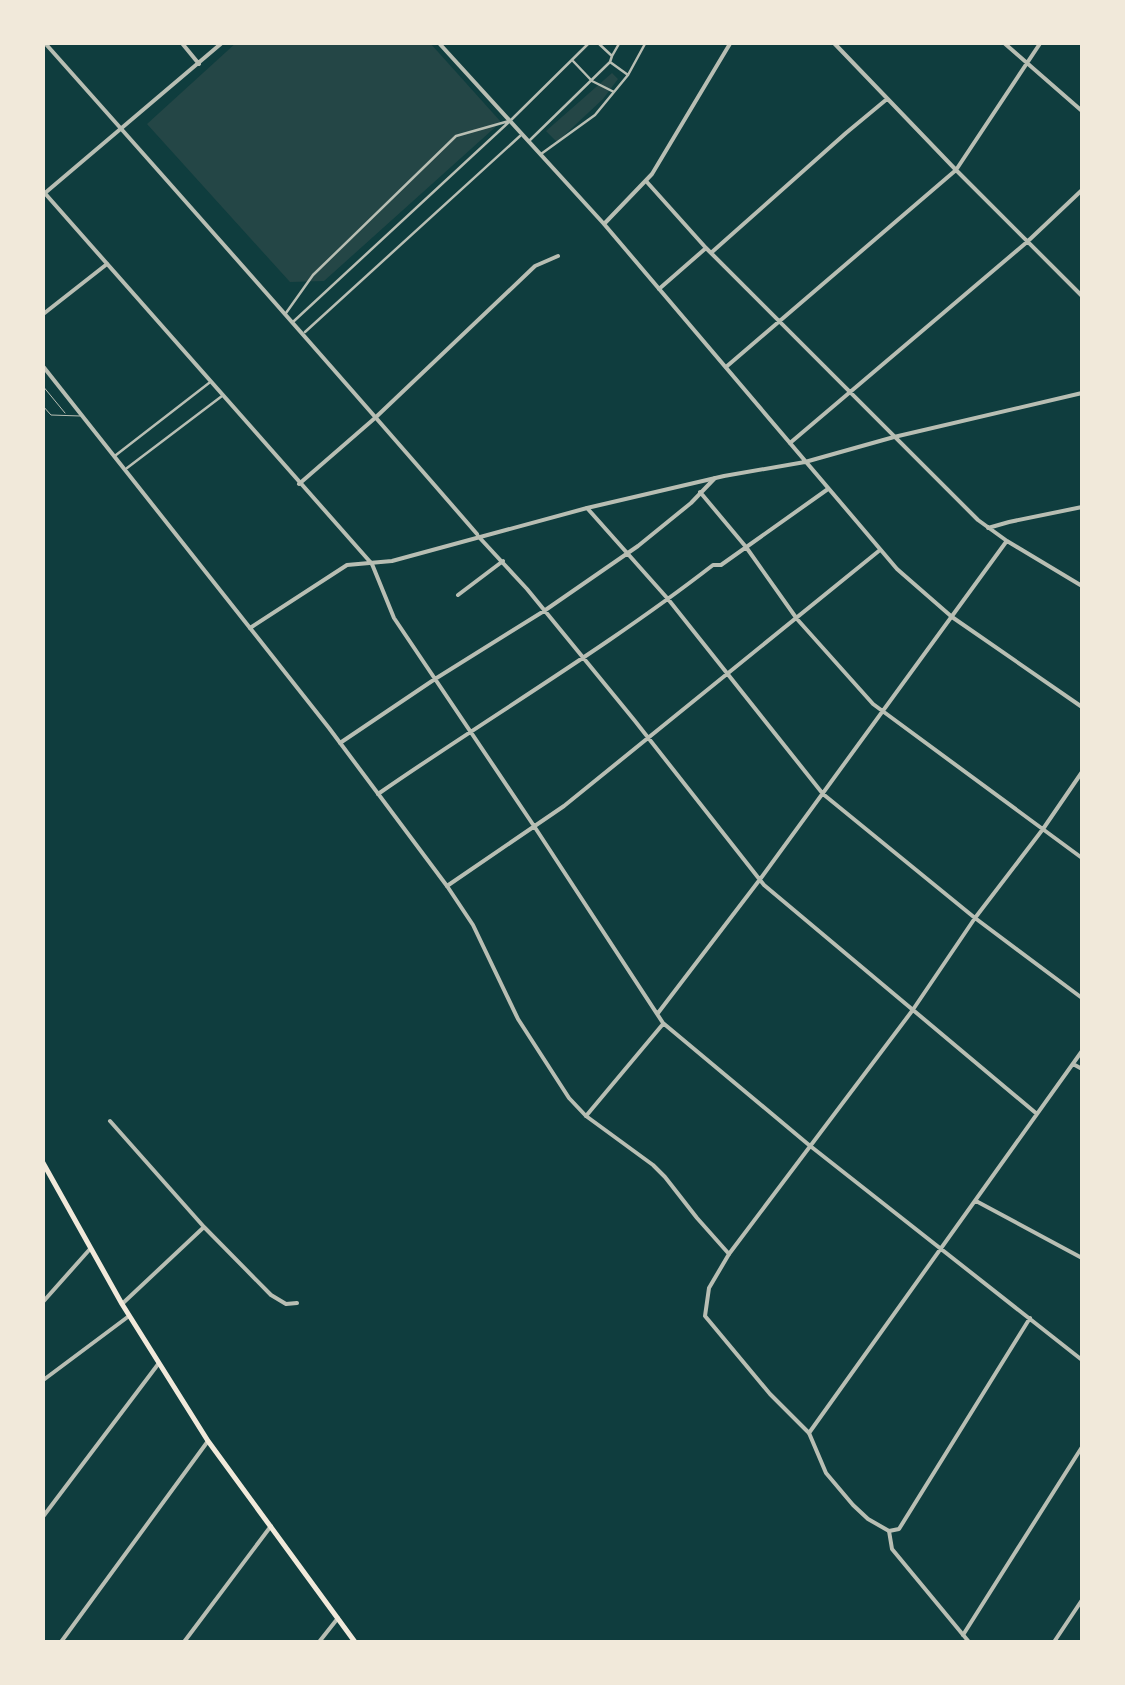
<svg xmlns="http://www.w3.org/2000/svg" width="1125" height="1685" font-family="'Crimson Pro',serif">
	<style>
		.green { fill: #244646 }
		.lines { fill: none; stroke-linecap: round; stroke-linejoin: round }
		.service { stroke: #b8beb3; stroke-width: 1 }
		.pedestrian { stroke: #b8beb3; stroke-width: 2.5 }
		.minor { stroke: #b8beb3; stroke-width: 4 }
		.tertiary { stroke: #b8beb3; stroke-width: 4 }
		.primary { stroke: #f1e9da; stroke-width: 5 }
	</style>
	<rect width="100%" height="100%" fill="#0f3d3e"/>
	<path class="green" d="M237,42l193,1 71,79 -177,159 -34,1 -143,-158z
		M612,73l6,6 -15,20 -46,43 -11,-11z"/>
	<g class="lines">
		<path class="service" d="M42,385l23,28
			M42,405l9,10 29,1"/>
		<path class="pedestrian" d="M597,42l15,14 8,-14
			M612,56l-2,6 18,13 18,-33
			M573,61l19,20 22,11
			M529,141l81,-79
			M541,154l54,-39 33,-40
			M286,313l27,-38 143,-139 53,-15
			M294,321l216,-200 80,-79
			M305,332l215,-196
			M116,455l93,-72
			M127,468l95,-72"/>
		<path class="minor" d="M181,42l18,22
			M833,42l123,128 126,126
			M1003,42l79,69
			M646,181l60,67 272,272 29,21 75,45
			M45,193l178,-151
			M712,252l134,-119 41,-34
			M659,289l47,-41
			M42,315l65,-51
			M42,365l208,263
			M726,367l230,-197 85,-128
			M790,443l237,-201 55,-52
			M299,484l76,-66 160,-152 23,-10
			M700,492l46,55 51,72 76,85 209,154
			M587,508l81,91 155,195 152,124 107,80
			M988,528l21,-6 73,-15
			M478,536l49,53 108,132 129,164 273,229
			M372,564l22,54 140,208 129,197 146,122 273,215
			M458,595l45,-34
			M340,743l95,-64 109,-68 94,-65 53,-43 24,-25
			M378,794c111,-77 228,-146 335,-229h8l107,-76
			M447,886l117,-80 316,-256
			M658,1013l103,-135 245,-336
			M1073,1064l9,5
			M586,1116l77,-92
			M110,1121l94,106
			M976,1201l106,57
			M729,1254l183,-243 63,-93 68,-89 39,-57
			M42,1303l48,-54
			M122,1304l82,-77 67,68 15,9 11,-1
			M42,1381l87,-65
			M809,1433l273,-382
			M42,1518l117,-155
			M889,1531l10,-2 131,-211
			M963,1635l119,-188
			M61,1642l147,-201
			M184,1642l87,-116
			M319,1642l19,-24
			M1054,1642l28,-42"/>
		<path class="tertiary" d="M44,42c146,164 290,327 433,492
			M438,42l166,182 293,345 55,48 130,90
			M42,190l330,374
			M604,224l48,-50 79,-132
			M969,1642l-77,-93 -3,-18 -21,-12 -15,-14 -27,-32 -17,-40 -39,-39 -65,-78 4,-28 20,-34 -32,-36 -32,-41 -12,-12 -67,-49 -17,-18 -51,-79 -45,-94 -26,-39 -118,-158 -79,-100 97,-63 45,-4 195,-53 137,-32 81,-14 89,-25 188,-44"/>
		<path class="primary" d="M42,1161l80,143 86,137 147,201"/>
	</g>
	<rect width="1125" height="1685" fill="none" stroke="#f1e9da" stroke-width="90"/>
</svg>
